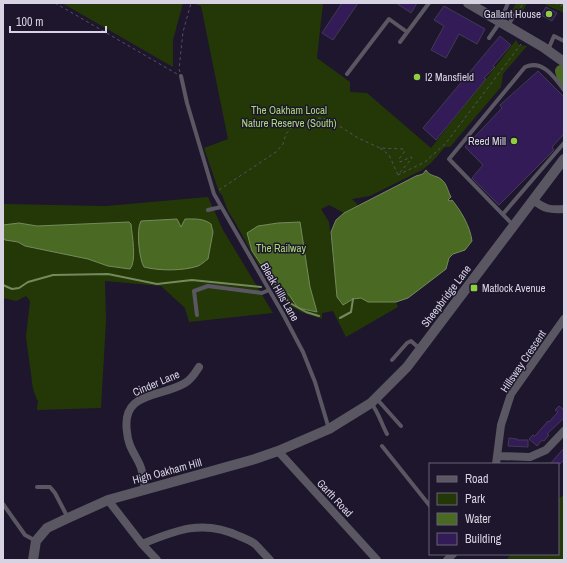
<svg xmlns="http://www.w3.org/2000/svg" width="567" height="563" font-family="'Archivo Narrow',sans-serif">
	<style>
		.green { fill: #243807 }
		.water { fill: #4a6a23; stroke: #748a5d }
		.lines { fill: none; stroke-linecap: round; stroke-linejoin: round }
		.stream { stroke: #748a5d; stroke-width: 2 }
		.river { stroke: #4a6a23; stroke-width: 12 }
		.building { fill: #331b57; stroke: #423a54 }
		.path { stroke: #565064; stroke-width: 1; stroke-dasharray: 3 3; stroke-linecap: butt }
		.service { stroke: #5a5763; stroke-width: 4 }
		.minor { stroke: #5a5763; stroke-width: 8 }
		.tertiary { stroke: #5a5763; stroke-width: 10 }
		.poi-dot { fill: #90cd41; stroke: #1d162c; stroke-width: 1.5 }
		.labels { text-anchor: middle; stroke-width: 3; stroke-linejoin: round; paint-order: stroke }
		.poi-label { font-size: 11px; fill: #d7d3e3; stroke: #1d162c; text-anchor: end }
		.park-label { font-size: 11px; fill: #aad878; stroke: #1d162c }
		.street-label { font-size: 11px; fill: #d7d3e3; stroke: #1d162c }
	</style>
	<rect width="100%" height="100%" fill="#1d162c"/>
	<path class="green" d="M62,3h121l-10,37v27z
		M192,3h131l-6,55 33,24v10l17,1 64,55 55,-69 30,-39 3,5 8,1 -24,28 -2,13 -51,60h-5l-14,16 -9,7 -52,26 -18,3 6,6 -14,8 -15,-8 -8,4 8,13 8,75 5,8 11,-6 8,-1 7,4h28l2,5 -52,30 -13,-26 -11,2v6l-21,-7 -10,-6 -16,-13 -18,-31 -22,-40 -7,-11 -6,-16 -3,-3 -15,-44 24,-9 -27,-133z
		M516,3h11l-7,14 -9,-4z
		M542,3h22v10z
		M208,197l15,33 50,83 -84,9 -4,-14 -24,-22 -56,-5 1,40 -5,87 -64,2 1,-10h-1l-4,-11 -7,-52 4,-36 -4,-5 -10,5 -13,-3v-94l103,2z
		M564,495v65h-58l5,-6h47v-55z"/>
	<path class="water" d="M426,170c4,7 11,5 16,10 5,4 6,12 9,17l-3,3 2,1 2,-1c9,11 18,26 20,41l-7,9 -12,4 -4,4 -3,11 -38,29 -12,4h-28l-7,-4 -8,1 -10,6 -6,-8 -6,-65 5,-12 8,-7 72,-37 7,-2z
		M177,219l4,8 4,-8c9,0 18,-1 26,5l2,8 -5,27c-3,2 -7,6 -10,7 -15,5 -39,5 -54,1 -5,-8 -8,-38 -3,-46z
		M129,222l2,2c1,11 6,37 -1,45l-22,-3 -20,-7 -63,-13 -7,-4 -13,-2 -2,-3v-12l16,-2 18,3z
		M300,222l10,65 7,25 -19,-4 -9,-13 -12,-8 -25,-36 -5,-18 11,-7 20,-3z"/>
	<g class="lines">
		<path class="stream" d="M3,285l9,4 7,-1 9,-6 25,-7 55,-1 49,10 35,-4 69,7
			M273,287l17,16 16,9 13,4
			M340,318l11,-6 2,-13"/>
		<path class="river" d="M561,71l3,10"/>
	</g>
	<path class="building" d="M342,3h16l-25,37 -11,-7z
		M396,3h21l-6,10z
		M444,6l41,23 -8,15 -18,-10 -13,24 -15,-8 13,-24 -10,-6z
		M546,7l11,6 -5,8 -11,-6z
		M500,36l11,9 -18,21 2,1 -11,11 2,1 -50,61 -13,-12z
		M538,71l26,26v37l-12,13 2,3 -55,55 -27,-27 11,-13 -18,-18 37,-39 -2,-3z
		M559,406l5,4v8l-17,16 2,1 -5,6 -2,-1 -5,6 -8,-7 4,-4 2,1 13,-15 1,1 9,-10 -3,-2z
		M509,438l8,1v1h11v7l-20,-1z
		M564,448v12l-4,4h-10z"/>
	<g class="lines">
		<path class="path" d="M55,3l122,71
			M555,3l6,3 2,-3
			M518,13l5,-10
			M180,72l-1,-3 4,-37 8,-29
			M380,148l9,7 9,20
			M219,190l57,-38 7,-8 3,-10 5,-6 28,-10 7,1 7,3 25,16 22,10 23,1 2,2 -6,8 1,3 11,-5 1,1 -14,17 27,-13 21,-19 75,-99"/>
		<path class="service" d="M508,26l6,-11
			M489,38l11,-16 8,-19
			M400,42l29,-39
			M548,50l6,-14 10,5
			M347,74l42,-55 18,13
			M181,76l6,27 27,91 69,120 20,38 12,30 14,47
			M208,210l13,-3
			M503,214l61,-71
			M514,226l-65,-67 76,-92c18,-8 30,11 39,23
			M197,315l-3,-24 14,-5 54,7 7,-3
			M392,360l15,-17 4,-2 9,8
			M376,398l25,28
			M371,403c8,10 10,20 16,31
			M382,446l48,60
			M37,487h13l5,6 13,25
			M3,504l22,31 11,6"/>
		<path class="minor" d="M533,200c12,9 16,10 31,9
			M278,451l99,109
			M498,456l32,1 16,-7 18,-19
			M496,464l5,-39 10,-31 53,-75
			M145,490c-1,-9 -2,-20 -6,-27 -6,-12 -11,-18 -12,-31 -6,-41 33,-34 58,-49 7,-4 10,-10 14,-16
			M108,500l34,44 15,16
			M142,544c34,-14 61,-25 97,-8 5,2 12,5 16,8 5,5 10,11 15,16
			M447,560l6,-6"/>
		<path class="tertiary" d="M468,3l75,44 21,15
			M33,560l3,-19 11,-13 21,-10 40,-18 147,-41 23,-8 51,-22 42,-26 36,-36 157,-208"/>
	</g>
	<g class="poi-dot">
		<circle cx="549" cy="14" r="4"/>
		<circle cx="417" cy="77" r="4"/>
		<circle cx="514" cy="141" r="4"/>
		<rect x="470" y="284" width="8" height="8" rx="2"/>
	</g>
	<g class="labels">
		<g class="poi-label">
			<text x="541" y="18">Gallant House</text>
			<text x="425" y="81" text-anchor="start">I2 Mansfield</text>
			<text x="506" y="145">Reed Mill</text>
			<text x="482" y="292" text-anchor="start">Matlock Avenue</text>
		</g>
		<g class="park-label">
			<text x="289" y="114">The Oakham Local<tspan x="289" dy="13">Nature Reserve (South)</tspan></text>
			<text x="281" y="252">The Railway</text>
		</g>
		<g class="street-label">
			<text transform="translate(280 292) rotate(60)" y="4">Bleak Hills Lane</text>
			<text transform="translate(446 296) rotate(-53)" y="4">Sheepbridge Lane</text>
			<text transform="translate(523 361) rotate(-56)" y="4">Hillsway Crescent</text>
			<text transform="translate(156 383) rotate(-23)" y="4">Cinder Lane</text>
			<text transform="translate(167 471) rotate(-15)" y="4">High Oakham Hill</text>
			<text transform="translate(335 498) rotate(47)" y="4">Garth Road</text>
		</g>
	</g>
	<rect width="567" height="563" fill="none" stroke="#d7d3e3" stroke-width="8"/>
	<rect x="429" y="463" width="130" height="92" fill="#1d162c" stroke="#676275"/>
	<rect x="437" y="476" width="20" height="6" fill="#5a5763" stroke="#676275"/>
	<text x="465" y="483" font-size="12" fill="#d7d3e3">Road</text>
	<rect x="437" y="493" width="20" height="12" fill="#243807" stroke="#676275"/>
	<text x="465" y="503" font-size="12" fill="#d7d3e3">Park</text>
	<rect x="437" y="513" width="20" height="12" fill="#4a6a23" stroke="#676275"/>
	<text x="465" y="523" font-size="12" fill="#d7d3e3">Water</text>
	<rect x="437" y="533" width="20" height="12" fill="#331b57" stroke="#676275"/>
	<text x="465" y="543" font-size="12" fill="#d7d3e3">Building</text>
	<path d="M10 26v6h96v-6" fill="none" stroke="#d7d3e3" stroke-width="2"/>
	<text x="16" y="26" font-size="12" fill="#d7d3e3" stroke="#1d162c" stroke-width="3" paint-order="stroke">100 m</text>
</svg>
